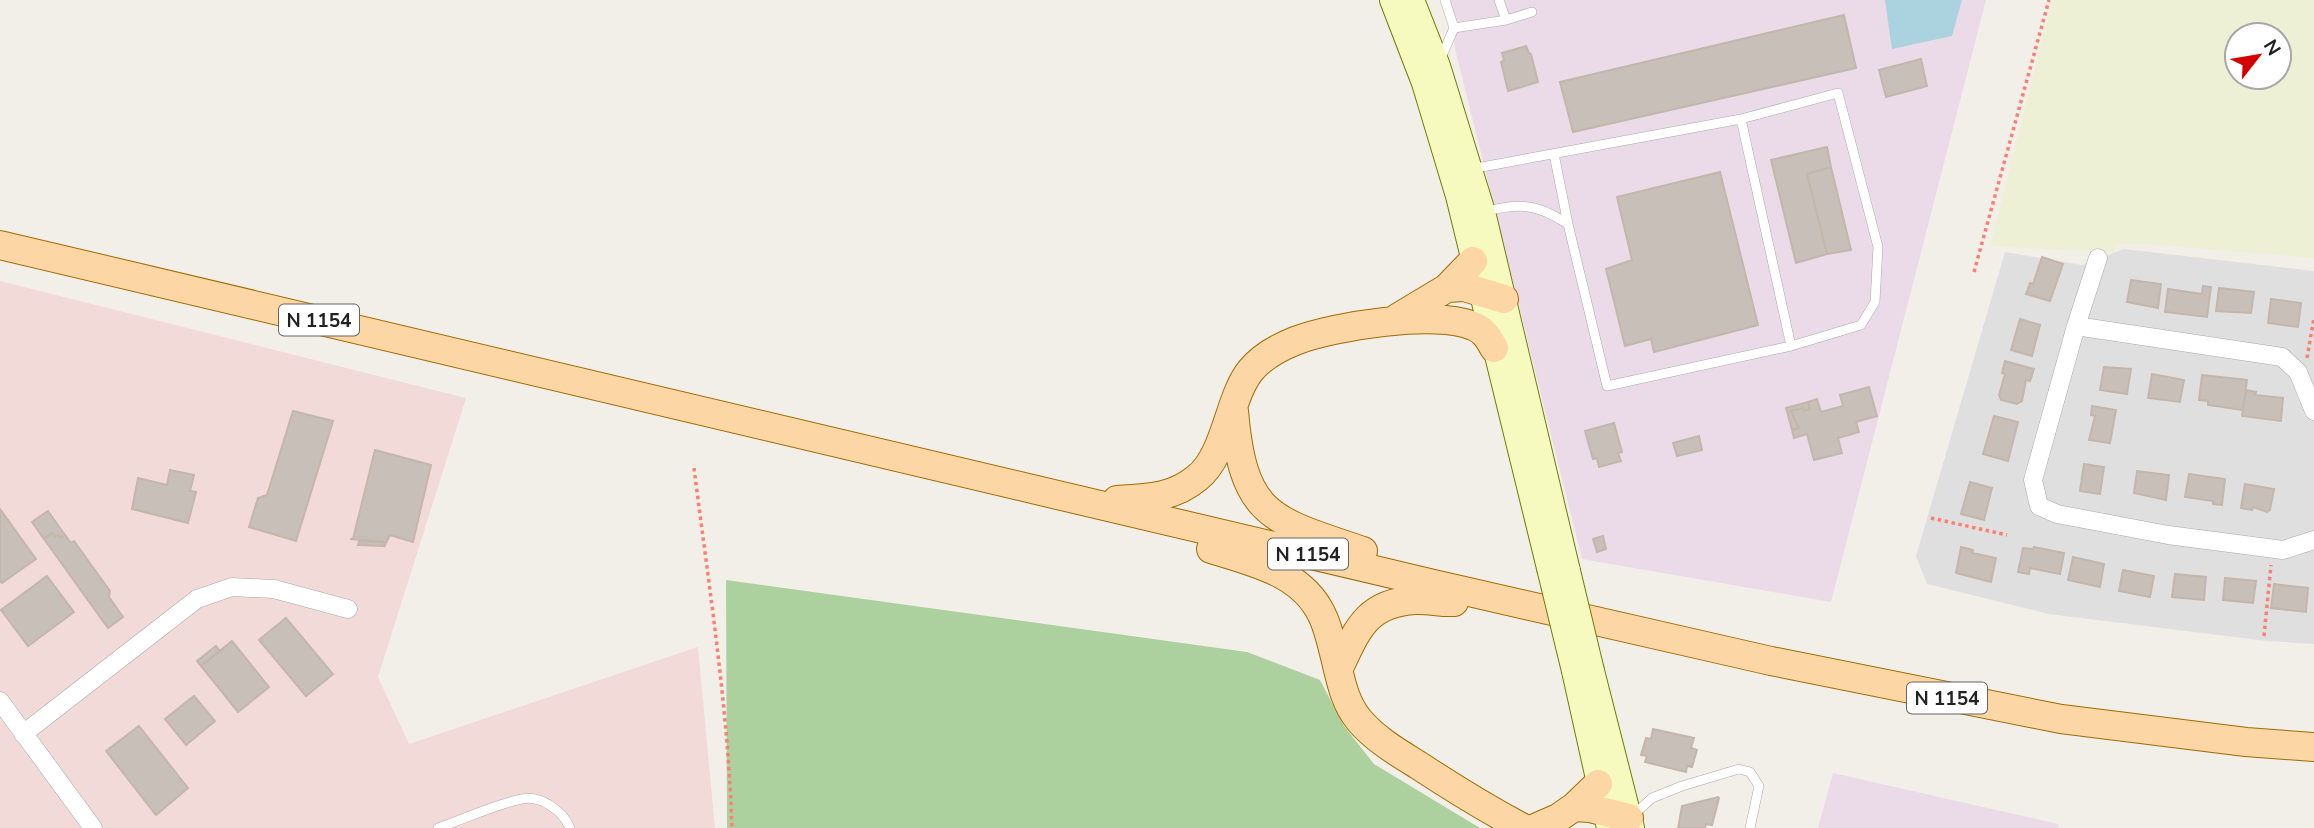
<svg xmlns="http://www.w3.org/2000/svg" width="2314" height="828" font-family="'Nunito Sans',sans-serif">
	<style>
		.residential { fill: #e0dfdf }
		.commercial { fill: #f2dad9 }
		.industrial { fill: #ebdbe8 }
		.farmland { fill: #eef0d5; fill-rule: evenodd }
		.forest { fill: #add19e }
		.water { fill: #aad3df }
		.building { fill: #c7bfb8; stroke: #c4b6ab; stroke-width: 2 }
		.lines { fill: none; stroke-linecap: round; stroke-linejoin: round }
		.service-casing { stroke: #a9a9a9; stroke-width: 10 }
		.minor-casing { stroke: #a9a9a9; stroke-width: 19 }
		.secondary-casing { stroke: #707d05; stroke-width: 26 }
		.primary-casing { stroke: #a06b00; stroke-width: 30 }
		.path { stroke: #fa8072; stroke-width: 3.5; stroke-dasharray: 3.5 3.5; stroke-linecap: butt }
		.service { stroke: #fff; stroke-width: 9 }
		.minor { stroke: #fff; stroke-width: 18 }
		.secondary { stroke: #f7fabf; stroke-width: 24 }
		.primary { stroke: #fcd6a4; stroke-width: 28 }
		.secondary-bridge-casing { stroke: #707d05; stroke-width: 26; stroke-linecap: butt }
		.secondary-bridge { stroke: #f7fabf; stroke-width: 24 }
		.labels { text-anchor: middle; stroke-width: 5; stroke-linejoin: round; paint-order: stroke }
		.shield { fill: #fff; stroke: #646464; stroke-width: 2 }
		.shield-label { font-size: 19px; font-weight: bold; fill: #222 }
	</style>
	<rect width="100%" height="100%" fill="#f2efe9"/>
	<path class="residential" d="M2124,249l190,22v373l-47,-3 -218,-27 -122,-30 -11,-28 89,-304 77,13z"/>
	<path class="commercial" d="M0,281l466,117 -88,279 31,67 289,-97 17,181h-715z"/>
	<path class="industrial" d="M1450,0h536l-155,602 -249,-43 -127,-510z
		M1833,773l225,51 1,4h-241z"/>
	<path class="farmland" d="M2052,0h262v258l-170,-14h-26l-4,9 -124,-7zM2237,35h42v42h-42z"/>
	<path class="forest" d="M726,580l521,72 73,28 24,46 30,38 106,64h-753z"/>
	<path class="water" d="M1885,0h77l-10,36 -60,13z"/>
	<path class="building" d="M1844,15l12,53 -283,64 -13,-50z
		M1526,46l3,7 2,1 7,28 -30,9 -7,-29 3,-2 -2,-7z
		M1921,59l6,27 -41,11 -7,-27z
		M1827,147l4,20 -24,7 20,80 -31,9 -25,-103z
		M1831,167l20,83 -24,4 -20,-80z
		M1720,172l38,153 -104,27 -3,-13 -26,7 -19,-77 26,-9 -15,-63z
		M2042,257l21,7 -13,37 -24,-7 4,-11 3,1z
		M2131,280l30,4 -3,24 -31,-6z
		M2203,286l8,1 -4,30 -42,-5 3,-23 34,5z
		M2219,288l35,4 -3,21 -35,-2z
		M2271,299l30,4 -3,24 -30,-4z
		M2020,319l20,6 -8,31 -21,-6z
		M2005,361l29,8 -4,12 -4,-1 -4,21 -5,3 -16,-4 -2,-5 6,-21 -3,-1z
		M2104,367l27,2 -4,25 -27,-4z
		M2152,374l32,6 -4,22 -32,-4z
		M2202,375l45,5 -4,30 -35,-5v-4l-9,-1z
		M1869,387l8,29 -21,6 3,10 -21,6 4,15 -28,7 -7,-26 -13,4 -2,-8 7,-2 -8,-17 12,-3 1,3 6,-2 -2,-7 9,-3 4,13 22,-6 -3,-11z
		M2246,390l10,2 -1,3 28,3 -2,23 -39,-5z
		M1808,402l2,7 -6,2 -1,-3 -12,3 8,17 -7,2 -6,-22z
		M2092,406l24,4 -6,33 -21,-3 6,-24 -4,-1z
		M293,411l40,10 -37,120 -47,-14 9,-29 9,-3z
		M1994,416l24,6 -10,39 -25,-7z
		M1614,423l8,29 -4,1 3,8 -22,6 -2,-9 -4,1 -8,-28z
		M1699,436l3,14 -25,6 -4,-13z
		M375,450l56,15 -18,77 -23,-7 -6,12v-5l-34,-3h3z
		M2084,464l20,3 -4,27 -20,-3z
		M170,470l24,5 -4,16 6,1 -8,31 -56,-14 6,-31 29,7z
		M2137,471l32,4 -3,25 -32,-7z
		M2189,474l36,5 -3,26 -9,-1v-3l-28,-4z
		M1970,482l22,6 -8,32 -23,-6z
		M2245,484l29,5 -4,21 -3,2 -14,-5 -1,3 -11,-2z
		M0,509l36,50 -34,24 -2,-2z
		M48,511l17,24 -4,3 -3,-3 -3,2 -3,-4 -8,6 -12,-17z
		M52,533l3,4 3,-2 3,3 4,-3 6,8 3,-2 36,50 -1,6 14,20 -15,11 -64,-89z
		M1603,536l3,13 -9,3 -4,-13z
		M359,541l25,1v4l-26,-1z
		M1961,547l12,3 -1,3 24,5 -5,24 -35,-9z
		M2034,547l30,6 -4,21 -30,-6 -1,6 -11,-2 5,-24 10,1z
		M2073,557l31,7 -4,23 -32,-7z
		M2123,570l31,6 -4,21 -31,-6z
		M2175,574l31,3 -2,23 -32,-3z
		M47,576l27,36 -46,34 -27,-36z
		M2225,578l31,3 -3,22 -30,-3z
		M2274,584l34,4 -2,24 -35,-4z
		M286,618l47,56 -27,22 -47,-56z
		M232,641l37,46 -31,25 -37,-46z
		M216,646l4,5 -19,15 -4,-5z
		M194,696l21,25 -29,24 -21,-26z
		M139,726l49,62 -32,27 -50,-64z
		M1653,729l41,9 -3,10 6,2 -5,17 -5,-1 -1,6 -41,-10 2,-6 -6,-1 5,-17 5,1z
		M1718,797l1,1 -7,27 -6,-1 -1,4h-27l4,-22z"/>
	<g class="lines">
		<g class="service-casing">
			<path id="service" d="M1506,20l26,-8
				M1454,28l52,-8 -7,-20
				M1441,58l13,-30 -9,-28
				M1741,119l50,227 -184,40 -39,-162c-32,-21 -49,-21 -85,-12l-25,-16 13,-27z
				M1741,119l97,-26 40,154 -3,55 -14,23 -70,21
				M1554,154l14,70
				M1632,816l20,-18 30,-12 57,-17 11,3 9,14 -9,42
				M438,828c26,-9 58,-24 84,-29 19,-4 41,12 48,29"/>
		</g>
		<g class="minor-casing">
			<path id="minor" d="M2098,258l-22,68 -43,154 6,26 18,8 111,21 115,15 31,-10
				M2076,326l206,31 16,15 16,39
				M0,701l93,127
				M23,734l174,-135 35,-12 42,2 74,20"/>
		</g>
		<g class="secondary-casing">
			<path id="secondary" d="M1392,0l32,83 34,113 91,372
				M1412,0l26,66 45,146 85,359
				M1574,671l35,157
				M1592,671l40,157"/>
		</g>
		<g class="primary-casing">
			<path id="primary" d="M0,245l1434,339 337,77 290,58 185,23 68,5
				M1447,288l17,-1 40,12
				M1397,318l50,-30 26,-27
				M1234,411c9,106 37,109 129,140
				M1117,500c31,-2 56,-2 80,-22 29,-22 32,-82 54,-108 11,-13 29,-23 44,-29 37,-15 143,-31 178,-15 11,4 16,13 21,22
				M1211,549c41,13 91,23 111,66 7,14 10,31 14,46 5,21 9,42 23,59 16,19 38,32 59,45 35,23 69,44 105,63
				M1338,670c19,-39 27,-67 77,-70 13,-1 26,3 39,2
				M1574,807l16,1 39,10
				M1535,828l23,-10 16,-11 24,-23"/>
		</g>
		<path class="path" d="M1974,272l75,-272
			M2307,358l7,-40
			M694,468c15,119 34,239 38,360
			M1931,518l76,17
			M2264,636l7,-71"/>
		<use href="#service" class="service"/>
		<use href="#minor" class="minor"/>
		<use href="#secondary" class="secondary"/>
		<use href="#primary" class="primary"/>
		<g class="secondary-bridge-casing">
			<path id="secondary-bridge" d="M1549,568l25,103
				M1568,571l24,100"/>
		</g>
		<use href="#secondary-bridge" class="secondary-bridge"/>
	</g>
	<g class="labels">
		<g class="shield">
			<rect x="279" y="304.5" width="80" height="31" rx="5"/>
			<rect x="1268" y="538.5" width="80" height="31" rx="5"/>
			<rect x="1907" y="682.5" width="80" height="31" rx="5"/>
		</g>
		<g class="shield-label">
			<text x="319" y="327">N 1154</text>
			<text x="1308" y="561">N 1154</text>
			<text x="1947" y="705">N 1154</text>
		</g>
	</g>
	<g transform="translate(2258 56) rotate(59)"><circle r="33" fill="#ffffff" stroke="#a7a7a7" stroke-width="2"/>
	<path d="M0-5L12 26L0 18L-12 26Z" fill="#d40000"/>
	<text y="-10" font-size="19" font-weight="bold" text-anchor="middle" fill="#222222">N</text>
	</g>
</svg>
